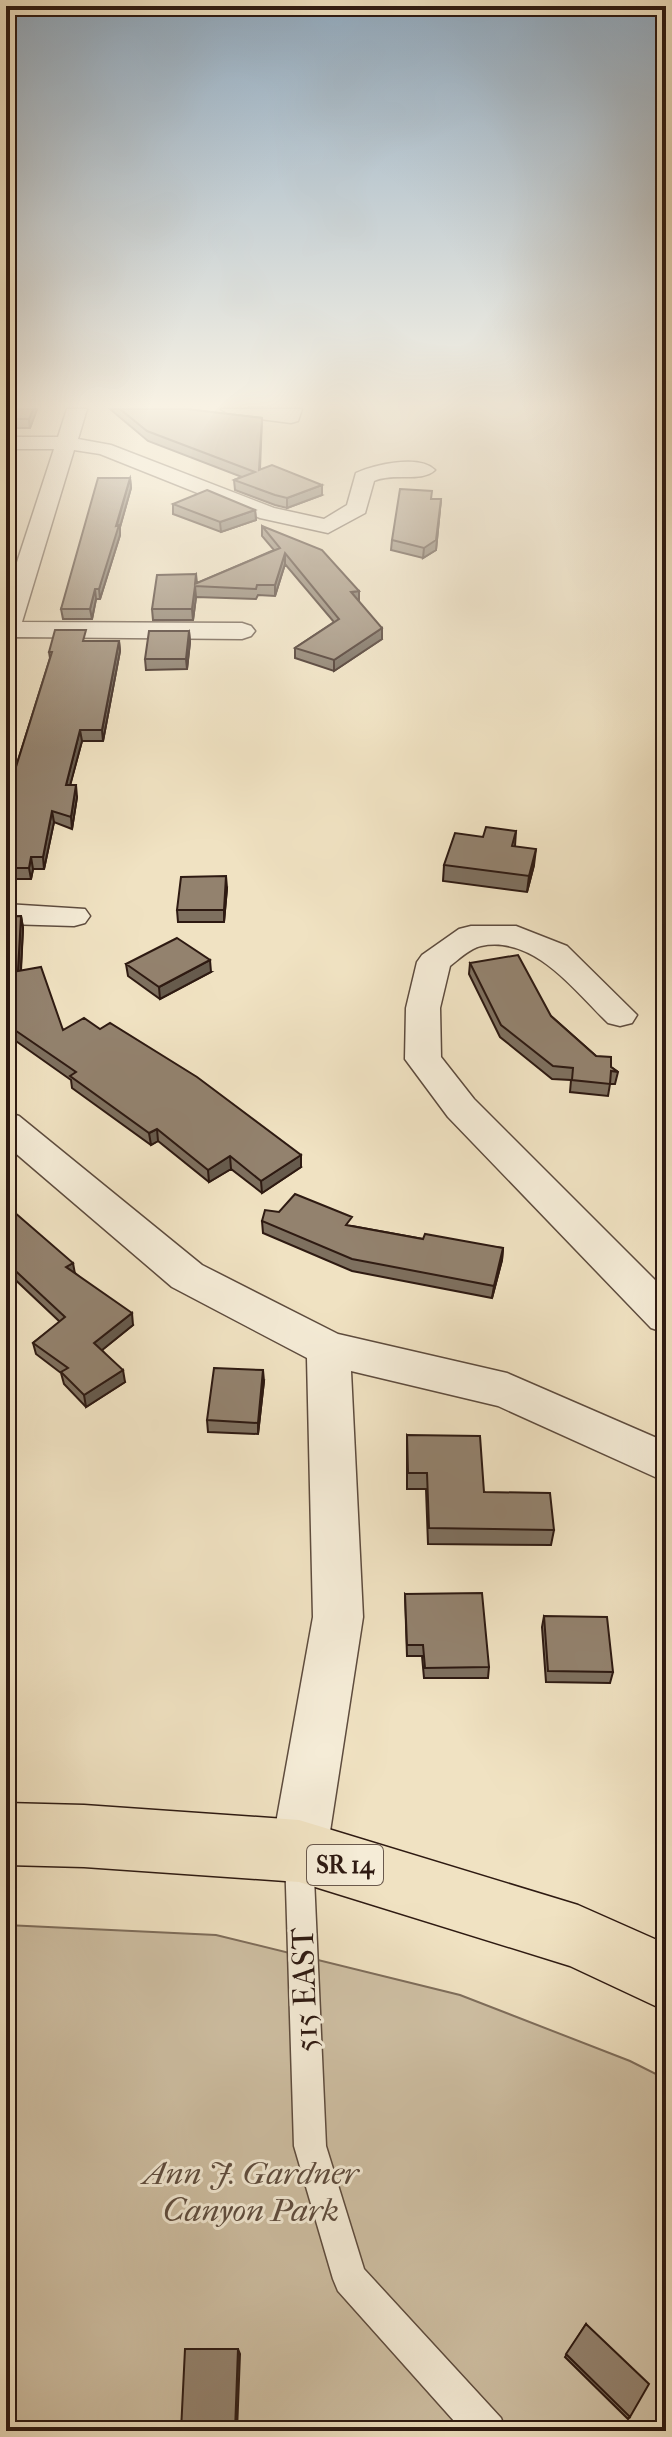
<svg xmlns="http://www.w3.org/2000/svg" width="672" height="2437" font-family="'IM FELL French Canon',serif">
	<style>
		.green { fill: #cfc0a4; stroke: #7e6d5b; stroke-width: 2 }
		.lines { fill: none; stroke-linecap: round; stroke-linejoin: round }
		.service-casing { stroke: #5e4c3e; stroke-width: 3 }
		.minor-casing { stroke: #5e4c3e; stroke-width: 3 }
		.primary-casing { stroke: #2e1a12; stroke-width: 3 }
		.service { fill: #f5ecd7; fill-rule: evenodd }
		.minor { fill: #f5ecd7; fill-rule: evenodd }
		.primary { fill: #f0e2c2; fill-rule: evenodd }
		.wall { fill: #7e705f; stroke: #2e1a12; stroke-width: 2 }
		.shaded-wall { fill: #675b4d; stroke: #2e1a12; stroke-width: 2 }
		.building { fill: #93826e; stroke: #2e1a12; stroke-width: 2 }
		.labels { text-anchor: middle; stroke-width: 6; stroke-linejoin: round; paint-order: stroke }
		.shield { fill: #f5ecd7; stroke: #6a594d; stroke-width: 2 }
		.shield-label { font-size: 24px; font-weight: bold; fill: #2e1a12 }
		.near-street-label { font-size: 32px; fill: #2e1a12; stroke: #f5ecd7 }
		.near-park-label { font-size: 32px; font-style: italic; fill: #5e4c3e; stroke: #f5ecd7 }
	</style>
	<rect width="100%" height="100%" fill="#f0e2c2"/>
	<filter id="stains"><feTurbulence type="fractalNoise" baseFrequency=".0025" numOctaves="4"/><feColorMatrix values="0 0 0 0 .2 0 0 0 0 .09 0 0 0 0 .02 0 0 0 .5 -.17"/></filter>
	<radialGradient id="worn" r=".72"><stop offset=".6" stop-color="#630" stop-opacity="0"/><stop offset="1" stop-color="#630" stop-opacity=".3"/></radialGradient>
	<path class="green" d="M6,1925l210,10 244,60 170,66 36,18v352h-660z"/>
	<g class="lines">
		<g class="service-casing">
			<path id="service" d="M299,1841l10,4 4,10 13,291 38,123 137,149 5,13h-43l-125,-140 -5,-12 -39,-133 -9,-291 4,-10z"/>
		</g>
		<g class="minor-casing">
			<path id="minor" d="M67,409h20l-9,30 33,6 163,63 50,11 23,-14 9,-32c18,-8 63,-19 79,-3 -13,13 -42,2 -61,11l-9,32 -37,20 -68,-15 -160,-64 -26,-4 -52,172 220,1 9,3 4,5 -4,5 -9,3 -225,-2 -11,5v-46l48,-147h-48v-12h52z
				M221,409h81l-4,12 -7,2 -61,-8z
				M6,904l79,5 5,7 -5,7 -11,3 -68,-2z
				M471,926h45l51,20 70,69 -5,8 -12,3 -12,-3c-34,-33 -74,-88 -127,-77 -11,2 -23,14 -31,20l-10,42 1,49 33,42 192,192v42l-15,-5 -203,-211 -43,-58 1,-51 11,-46 5,-7 37,-26z
				M6,1112l13,4 183,149 136,69 169,39 159,69v40l-168,-76 -147,-35 12,246 -36,234 -8,20 -20,8 -20,-8 -8,-20 42,-234 -6,-259 -135,-71 -166,-142z"/>
		</g>
		<g class="primary-casing">
			<path id="primary" d="M6,1803l78,2 215,15 279,85 88,39v67l-96,-45 -271,-84 -215,-15 -78,-2z"/>
		</g>
		<use href="#service" class="service"/>
		<use href="#minor" class="minor"/>
		<use href="#primary" class="primary"/>
	</g>
	<path class="wall" d="M6,409h31l-7,19h-24z
		M110,409h76l76,9 -2,52 62,25 -35,13 -12,-3 -40,-15 -1,-10 8,-3 -94,-36z
		M130,478l1,10 -11,39v8l-20,64h-4l-4,20h-29l-2,-10z
		M432,499h9l-5,51 -13,8 -32,-8 1,-10z
		M173,504l82,6 1,10 -35,12 -48,-18z
		M262,526l97,76 23,37 -48,32 -39,-13v-10l39,-26 -49,-58 -10,32 -17,-1 -2,4 -60,-2 -3,23h-40l-1,-11 44,-35 1,9 77,-33 -12,-14z
		M189,631l1,11 -3,27 -41,1 -1,-11z
		M87,641h32l1,10 -17,90h-21l-12,44 7,12 -5,32 -18,-7 -10,47h-11l-2,10h-25v-92l4,-1 40,-128 -1,-6z
		M516,831l-1,15 19,19 -7,27 -84,-11 1,-16 39,-28z
		M227,888l-3,34h-46l-1,-12z
		M21,916l2,12 -2,43 42,59 238,137 -39,26 -31,-24 -22,13 -51,-41 -7,4 -79,-57 -1,-8 -65,-46v-117z
		M470,963l81,53 45,40 22,16 -3,12h-5l-2,12 -38,-4 1,-12 -19,-1 -52,-42 -31,-63z
		M126,964l85,8 -51,27 -32,-23z
		M666,1103v17l-3,-4z
		M6,1205l69,68 58,52 -31,25 23,32 -39,25 -22,-23 -3,-11 -25,-19 -3,-11 27,-21 -54,-51z
		M262,1221l90,5 71,13 80,9 -1,12 -10,38 -140,-27 -89,-38z
		M264,1381l-6,53 -50,-2 -1,-12z
		M407,1435l77,57 70,38 -3,15 -123,-1 -2,-55h-19z
		M405,1594l84,73 -1,11h-64l-2,-22h-15z
		M544,1616l69,56 -3,11 -64,-1 -4,-55z
		M586,2324l44,93 -2,2 -63,-62z"/>
	<path class="shaded-wall" d="M33,409h4l-7,19 -1,-9z
		M9,472l1,10 -4,10v-13z
		M130,478l1,10 -11,39v8l-20,64 -1,-10z
		M322,485v10l-35,13v-10z
		M441,499l-5,51 -13,8 1,-10z
		M255,510l1,10 -35,12 -1,-10z
		M285,553v11l-10,32v-11z
		M195,586l1,11 -3,23 -1,-11z
		M95,589l1,10 -4,20 -2,-10z
		M359,591v11l-8,-10z
		M382,628v11l-48,32v-11z
		M189,631l1,11 -3,27 -1,-10z
		M119,641l1,10 -17,90 -1,-11z
		M80,730l2,11 -15,56 -1,-12z
		M76,785l1,12 -5,32 -1,-12z
		M52,811l2,11 -10,47 -1,-12z
		M536,849l-2,16 -7,27 2,-16z
		M31,857l2,12 -2,10 -2,-11z
		M226,876l1,12 -3,34v-12z
		M21,916l2,12 -3,55 -2,-12z
		M210,960l1,12 -51,27 -1,-12z
		M157,1129l1,12 -7,4 -2,-12z
		M301,1155v12l-39,26 -1,-12z
		M230,1156l1,13 -22,13 -1,-12z
		M503,1248l-1,12 -10,38 2,-12z
		M73,1263l2,11 -9,-7z
		M132,1313l1,12 -37,30 -2,-12z
		M123,1370l2,12 -39,25 -2,-12z
		M263,1370l1,11 -6,53v-11z
		M238,2349l2,5 -3,77h-2z"/>
	<path class="building" d="M6,409h27l-4,10h-23z
		M120,409h66l76,9 -3,52 13,-5 50,20 -35,13 -12,-3 -41,-15 21,-8 -108,-41z
		M98,478h32l-14,48 3,-1 -20,64h-4l-5,20h-29z
		M400,489l32,2 -1,8h10l-5,41 -12,8 -32,-8z
		M207,490l48,20 -35,12 -47,-18z
		M262,526l60,24 37,41 -8,1 31,36 -48,32 -39,-12 44,-29 -54,-66 -10,32h-18l-1,4 -61,-3 -3,23h-40l5,-34 39,-1 -1,10 85,-36z
		M55,630h31l-3,11h36l-17,89h-22l-14,55h10l-5,32 -19,-6 -9,46h-12l-2,11h-23v-81l4,-1 42,-134h-3z
		M149,631h40l-3,28h-41z
		M486,827l30,4 -4,15 24,3 -7,27 -85,-11 11,-32 28,4z
		M226,876l-2,34h-47l4,-33z
		M21,916l-3,55 23,-4 22,63 21,-12 16,11 10,-6 87,54 104,78 -40,26 -31,-25 -22,14 -51,-41 -8,4 -79,-57 6,-4 -70,-48v-107z
		M177,938l33,22 -51,27 -33,-23z
		M518,955l33,61 45,40 15,1v10l7,5 -7,-1 -1,13 -38,-4 1,-12 -20,-2 -52,-41 -31,-62z
		M295,1194l57,23 -6,8 77,14 2,-5 78,14 -9,38 -142,-27 -90,-38 3,-11 14,2z
		M6,1205l67,58 -7,4 66,46 -38,30 29,27 -39,25 -23,-23 7,-4 -35,-25 32,-26 -59,-55z
		M214,1368l49,2 -5,53 -51,-3z
		M407,1435l73,1 4,56 66,1 4,37 -125,-2 -2,-55h-19z
		M482,1593l7,74 -64,1 -2,-23h-16l-2,-51z
		M544,1616l63,1 6,55 -65,-1z
		M586,2324l63,60 -19,33 -64,-63z
		M185,2349h53l-3,82h-54z"/>
	<linearGradient id="sky" x2="0" y2="1"><stop stop-color="#91abc1"/><stop offset="0.54" stop-color="#f8f2e4"/><stop offset="1" stop-color="#f8f2e4" stop-opacity="0"/></linearGradient>
	<rect width="672" height="751" fill="url(#sky)"/>
	<g class="labels">
		<rect class="shield" x="307" y="1845" width="76" height="40" rx="6"/>
		<g class="shield-label">
			<text x="345" y="1873">SR 14</text>
		</g>
		<g class="near-street-label">
			<text transform="translate(304 1990) rotate(-92)" y="11">515 EAST</text>
		</g>
		<g class="near-park-label">
			<text x="251" y="2184">Ann J. Gardner<tspan x="251" dy="37">Canyon Park</tspan></text>
		</g>
	</g>
	<rect width="672" height="2437" fill="none" stroke="#f0e2c2" stroke-width="32"/>
	<rect x="8" y="8" width="656" height="2421" fill="none" stroke="#2e1a12" stroke-width="4"/>
	<rect x="16" y="16" width="640" height="2405" fill="none" stroke="#2e1a12" stroke-width="2"/>
	<rect width="100%" height="100%" filter="url(#stains)"/>
	<rect width="100%" height="100%" fill="url(#worn)"/>
</svg>
